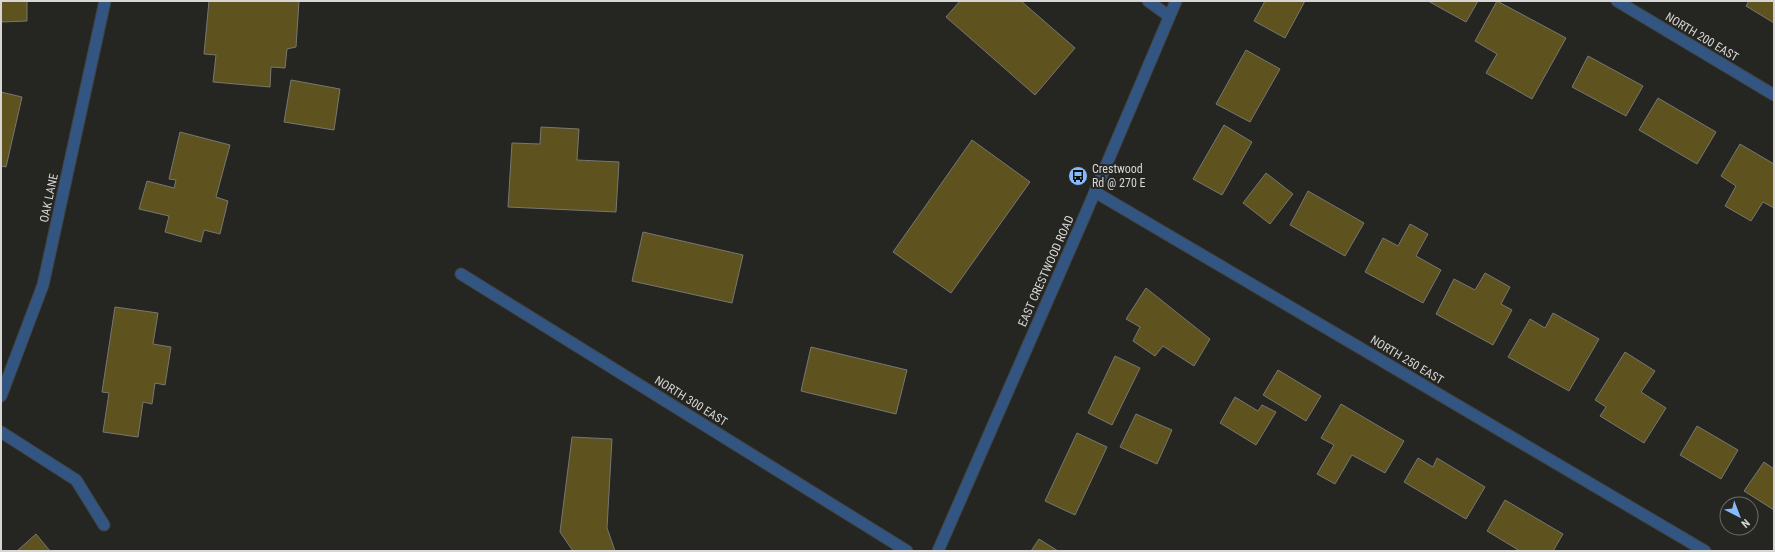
<svg xmlns="http://www.w3.org/2000/svg" width="1775" height="552" font-family="'Roboto Condensed',sans-serif">
	<style>
		.building { fill: #5e521e; stroke: #777774 }
		.lines { fill: none; stroke-linecap: round; stroke-linejoin: round }
		.minor-casing { stroke: #41413f; stroke-width: 13 }
		.tertiary-casing { stroke: #41413f; stroke-width: 13 }
		.minor { stroke: #325681; stroke-width: 11 }
		.tertiary { stroke: #325681; stroke-width: 11 }
		.labels { text-anchor: middle; stroke-width: 4; stroke-linejoin: round; paint-order: stroke }
		.street-label { font-size: 12px; fill: #d7d6d5; stroke: #252522 }
		.poi-label { font-size: 12px; fill: #d7d6d5; stroke: #252522; text-anchor: start }
	</style>
	<rect width="100%" height="100%" fill="#252522"/>
	<path class="building" d="M1,1h26v20l-26,1z
		M209,1h90l-3,46 -9,2 -2,19 -14,-1 -1,20 -57,-5 3,-27 -12,-1z
		M960,1h61l54,47 -40,47 -89,-78z
		M1265,1h40l-20,37 -31,-17z
		M1428,1h50l-12,21z
		M1497,1l69,37 -34,61 -46,-26 11,-19 -22,-13z
		M1749,1h25v22l-28,-17z
		M1246,50l34,19 -30,53 -34,-18z
		M1588,56l55,30 -17,30 -54,-29z
		M291,80l49,9 -6,41 -50,-8z
		M1,92l21,5 -16,70 -5,-1z
		M1658,98l58,34 -19,32 -58,-34z
		M1224,125l28,17 -30,53 -29,-16z
		M541,127l38,2 -2,31 42,2 -3,50 -108,-5 4,-64 28,1z
		M180,132l50,13 -14,52 12,4 -8,33 -16,-4 -3,12 -36,-10 4,-16 -30,-7 8,-28 27,7 2,-8 -7,-1z
		M972,140l58,42 -79,111 -58,-41z
		M1740,144l34,20v44l-11,-6 -12,19 -26,-15 11,-20 -15,-10z
		M1266,173l27,21 -23,30 -27,-21z
		M1308,191l56,32 -19,33 -55,-31z
		M1410,224l18,10 -12,22 25,14 -18,33 -58,-31 18,-34 15,8z
		M643,232l100,23 -11,48 -100,-22z
		M1485,273l25,14 -9,17 11,6 -19,35 -57,-31 18,-35 21,11z
		M1146,288l64,51 -16,27 -31,-20 -8,10 -22,-15 7,-14 -14,-8z
		M115,307l43,6 -5,31 18,3 -6,38 -10,-2 -3,21 -9,-2 -5,35 -35,-5 6,-39 -7,-1z
		M1553,313l46,26 -30,52 -61,-34 22,-38 15,9z
		M811,347l96,23 -11,44 -95,-23z
		M1625,352l30,19 -14,21 25,16 -22,35 -44,-27 6,-9 -11,-7z
		M1115,356l25,12 -28,57 -24,-12z
		M1278,370l43,26 -15,25 -43,-26z
		M1235,397l23,14 4,-6 14,7 -20,33 -36,-22z
		M1341,404l63,37 -19,32 -33,-18 -17,29 -18,-10 17,-29 -13,-7z
		M1136,414l36,16 -15,34 -37,-17z
		M1697,426l41,24 -17,29 -41,-24z
		M1077,433l30,14 -32,68 -30,-14z
		M572,437l40,2 -5,89 8,23h-42l-13,-19z
		M1418,458l15,9 4,-9 48,29 -19,32 -62,-37z
		M1764,462l10,7v41l-30,-19z
		M1505,500l58,34 -10,17h-33l-33,-20z
		M36,534l14,17h-33z
		M1039,539l19,12h-27z"/>
	<g class="lines">
		<g class="minor-casing">
			<path id="minor" d="M1148,1l21,15
				M1617,1l157,94
				M1095,192l610,359
				M461,274l446,277
				M1,396l42,-111 62,-284
				M1,432l75,48 28,45"/>
		</g>
		<g class="tertiary-casing">
			<path id="tertiary" d="M938,551l147,-336 91,-214"/>
		</g>
		<use href="#minor" class="minor"/>
		<use href="#tertiary" class="tertiary"/>
	</g>
	<defs>
		<g id="bus-disc" transform="scale(1)"><circle r="9.5" fill="#86bbfb" stroke="#252522"/><path d="M-5-6H5V4H4V6H2V4H-2V6H-4V4H-5ZM-3.5-4V0h7V-4ZM-3.5 1.2v1.5H-2V1.2ZM2 1.2v1.5H3.5V1.2Z" fill="#111"/></g>
	</defs>
	<g fill-rule="evenodd">
		<use href="#bus-disc" x="1078" y="176"/>
	</g>
	<g class="labels">
		<g class="street-label">
			<text transform="translate(1702 37) rotate(31)" y="4">NORTH 200 EAST</text>
			<text transform="translate(49 198) rotate(-78)" y="4">OAK LANE</text>
			<text transform="translate(1046 271) rotate(-66)" y="4">EAST CRESTWOOD ROAD</text>
			<text transform="translate(1407 360) rotate(31)" y="4">NORTH 250 EAST</text>
			<text transform="translate(691 401) rotate(32)" y="4">NORTH 300 EAST</text>
		</g>
		<g class="poi-label">
			<text x="1092" y="173">Crestwood<tspan x="1092" dy="14">Rd @ 270 E</tspan></text>
		</g>
	</g>
	<rect width="1775" height="552" fill="none" stroke="#d7d6d5" stroke-width="4"/>
	<g transform="translate(1739 516) rotate(138)"><circle r="19" fill="#252522" stroke="#6c6c6a"/>
	<path d="M0-3L7 15L0 10L-7 15Z" fill="#86bbfb"/>
	<text y="-6" font-size="11" font-weight="bold" text-anchor="middle" fill="#d7d6d5">N</text>
	</g>
</svg>
